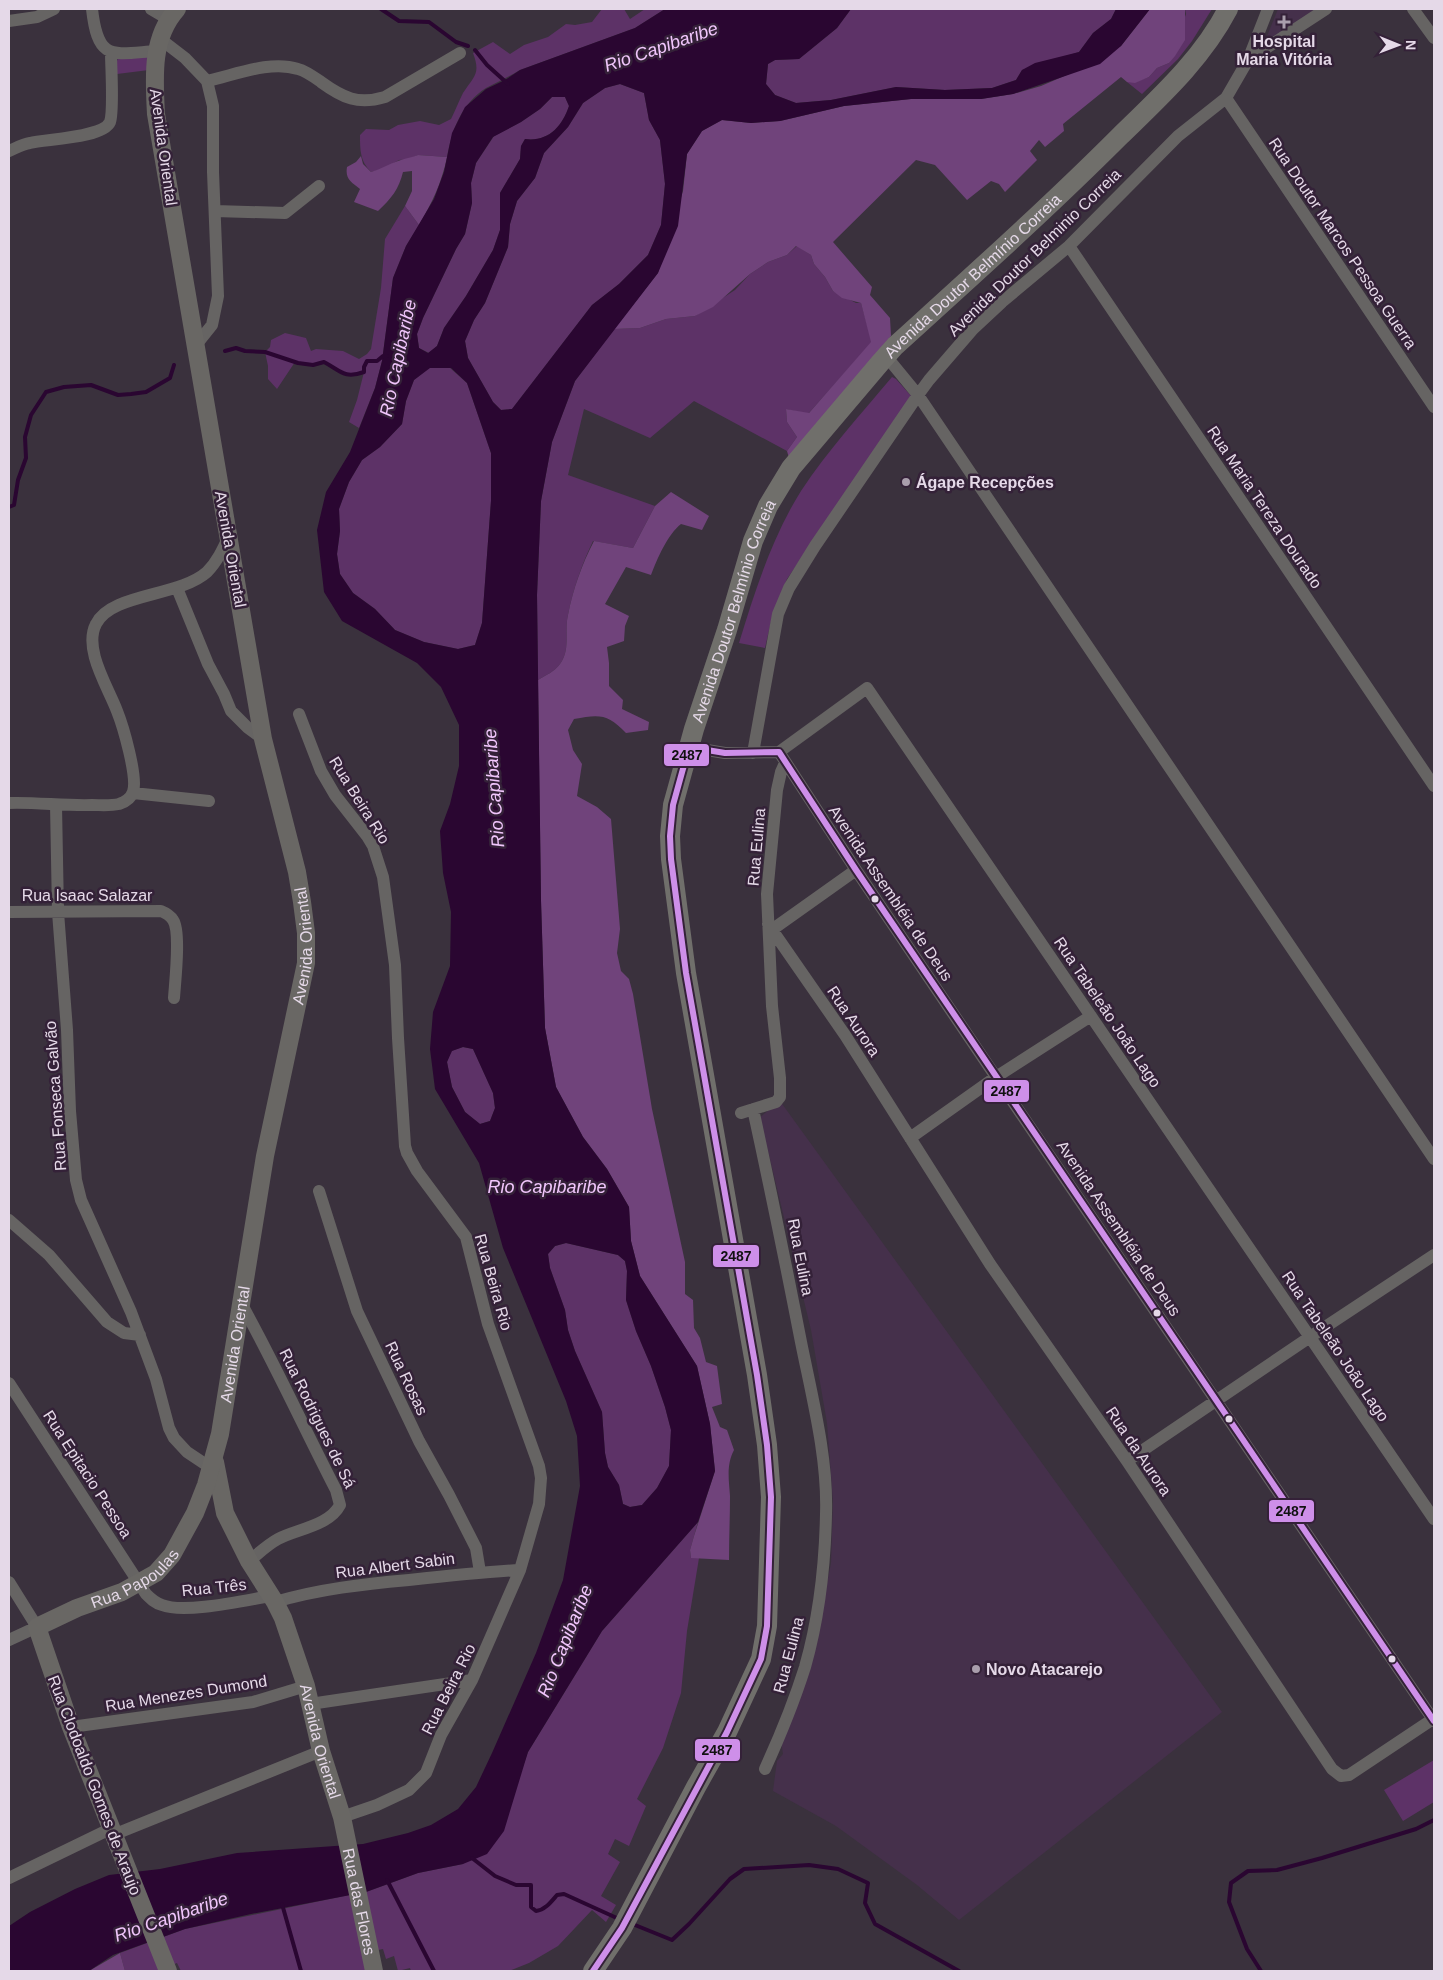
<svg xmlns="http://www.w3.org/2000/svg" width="1443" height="1980" font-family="Arial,sans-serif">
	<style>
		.built { fill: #45304b }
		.green { fill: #5d3267 }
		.forest { fill: #70437b }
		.water { fill: #2a0631; fill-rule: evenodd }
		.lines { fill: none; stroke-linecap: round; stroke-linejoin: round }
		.stream { stroke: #2a0631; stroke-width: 4 }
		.street { stroke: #666463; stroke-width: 12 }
		.secondary { stroke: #696764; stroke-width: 18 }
		.primary { stroke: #706f6b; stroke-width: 20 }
		.bus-1-casing { stroke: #342138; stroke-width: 10 }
		.bus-1 { stroke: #ce8fe9; stroke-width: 6 }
		.poi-dot { fill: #a99eac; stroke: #342138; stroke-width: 2 }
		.bus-dot { fill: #e5d9e8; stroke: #342138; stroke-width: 2 }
		.labels { text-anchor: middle; stroke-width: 5; stroke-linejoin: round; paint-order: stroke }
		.poi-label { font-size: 16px; font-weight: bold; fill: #e5d9e8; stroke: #342138; text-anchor: start }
		.street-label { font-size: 16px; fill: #e5d9e8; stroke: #342138 }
		.water-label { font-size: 18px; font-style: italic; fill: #f1c6fc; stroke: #342138 }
		.line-badge { stroke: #342138; stroke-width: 2 }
		.pale-badge-label { font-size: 14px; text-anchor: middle; font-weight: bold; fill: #111 }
	</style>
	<rect width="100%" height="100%" fill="#3a313d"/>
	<path class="built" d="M1278,9h38l-48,33 -1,-6z
		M780,1101l442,611 -263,208 -42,-35 -81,-59 -63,-35 4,-30 6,-7 -2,-13 41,-133 9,-45 2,-61 -6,-79 -16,-93 -42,-175 -10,-37z"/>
	<path class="green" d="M602,9h22l6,10 15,-10h20l-30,19 -115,42c-11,7 -23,12 -34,18 -25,16 -34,42 -39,69l-29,-2 -9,4 -10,1 -16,9 -12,3c-11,-11 -11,-22 -11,-37l6,-6 23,1 9,-5 22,-4 19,4 12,-6c4,-8 8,-18 12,-26 11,-17 18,-19 10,-40l20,-11 17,12 14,-9 24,-8 18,-13 9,1 17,-3z
		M851,9h265l-5,10 -18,14 -14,19 -57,18 -6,10 -24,8 -47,2 -49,-3 -65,13 -35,3 -21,-8 -9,-11 2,-20 7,-4 24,-1 38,-31z
		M1185,9h27l-20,32 -14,18 -36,35 -15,-12h8l14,-5 8,-9 12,-5 17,-49z
		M148,55l1,15 -32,4v-13l1,-3z
		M620,84l24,9 5,27 11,20 5,44 -4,41 -13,30 -29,29 -27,21 -80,104 -11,1 -8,-8 -25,-44 -3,-17 9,-21 11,-17 23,-56 2,-23 7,-23 18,-23 9,-25 24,-26 15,-24 22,-15z
		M552,97h13l4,9c-7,21 -21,36 -44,33l-4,7 -1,13 -20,34v37l-7,20 -27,46 -22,32 -7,18 -8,7 -10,-5 -2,-14 6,-16 33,-69 9,-15 7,-31 -1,-20 5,-20 18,-27 27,-14 19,-13z
		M405,206l14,19 -13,21 -13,32 -11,83 -7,27 -16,40 -10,-6 8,-22 7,-28c-20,6 -24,-1 -40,-10l-11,3 -18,-3 -18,27 -9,-10v-13l-3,-14 5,-5 1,-7 14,-7 21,5 5,13 5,-2 27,2 16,8 8,-5 4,-5 10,-61 4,-49z
		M797,246l14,9 3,9 11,13 8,14 23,12h5l11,39 -64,72 -22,-5 1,13 10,15 -10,14 -93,-50 -44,37 -66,-29 -16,66 87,31 -22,42 -40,-7c-11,23 -20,48 -25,74 -4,16 3,34 -8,49 -6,8 -14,11 -22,16l-1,-85 4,-94 11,-59 23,-61 39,-52 26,-1 26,-9 29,-3 40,-26 15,-16 18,-12 19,-7z
		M430,367l20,1 17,15 24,70v48l-9,122 -7,22 -17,4 -34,-7 -29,-12 -20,-21 -22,-16 -13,-19 -3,-20 3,-23 -1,-22 10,-27 13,-22 18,-13 22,-23 4,-23 8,-21z
		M892,377l4,2 16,18 -125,182 -14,34 -8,35 -26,-5c16,-52 33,-106 62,-152 27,-41 60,-77 91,-114z
		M463,1047l10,2 20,44 2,15 -5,13 -10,3 -15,-12 -13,-25 -5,-25 4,-11z
		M566,1243l52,12 7,6 2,10 -1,29 10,31 15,35 14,41 6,23 -2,36 -12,22 -15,17 -12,2 -7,-3 -4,-19 -11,-18 -3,-14 -3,-41 -27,-61 -7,-21 -3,-20 -15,-42 -2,-14 7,-8z
		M698,1522l-8,28 1,8h8l-12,73 -6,62 -18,55 -26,51 9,7 -17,40 -14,-7 -7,15 12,8 -19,34 15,9 -10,17 -14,-12 -34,36 -29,17 -20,8h-98l-1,-3 -12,3 -4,-15 -8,3 -3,-10 -5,1 -12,-58 52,-19 45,-9 52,-75 13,-37 74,-121z
		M1434,1760v42l-31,19 -19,-31z
		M354,1894l16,77h-189l-4,-8 -18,7 1,1h-35l-5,-18 65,-24z"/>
	<path class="forest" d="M1150,9h35v31l-10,16 -6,7 -12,5 -8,9 -14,6 -8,-1 -6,-5 -58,47 1,7 -19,16 -6,-7 -9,11 7,9 -32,32 -6,-8 -8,-3 -24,19 -32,-35 -19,-5 -83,82 39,45 -2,8 20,23 1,18 -102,122 -2,-7 10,-14 -10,-15 -1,-13 23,4 62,-71 -10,-39 -19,-5 -9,-7 -8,-14 -11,-13 -3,-9 -15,-9 -9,9 -19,7 -18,12 -37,33 -18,9 -29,3 -26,9 -26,1 44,-56 25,-82 4,-37 15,-23 20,-11 29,3 29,-2 64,-15 67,-7h70l32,-5 28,-8 28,-12 52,-28z
		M418,155l29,2c-5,25 -15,46 -28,68l-14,-19 7,-15v-20l-9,1c-4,17 -12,27 -25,39l-24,-9 6,-13c-9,-7 -15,-10 -13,-22l9,-5 5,-6 2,8 8,8c10,-3 18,-8 27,-11 7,-3 13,-3 20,-6z
		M671,492l38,24 -7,14 -21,-6c-13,10 -24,35 -30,51l-25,-8 -21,37 24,12 -4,10 -1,15 -17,6 2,16v23l14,14 -1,9 27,13 -1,8 -22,3c-18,-19 -26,-19 -52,-14l-6,11 5,20 9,14 -5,32 20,11 14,12 9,110 -3,24 4,18 8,8 4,15 19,115 33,153v32l8,6 1,28 6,10 6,24 11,4 5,38 -10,3 8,20 7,3 7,20c-8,15 -5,30 -4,46 0,21 -1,43 -1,64l-38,-2 -1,-8 4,-14 21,-65 -5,-47 -13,-58 -57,-90 -9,-35 -2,-34 -22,-38 -24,-32 -27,-50 -11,-59 -4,-127 -3,-221c8,-5 16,-8 22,-16 11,-15 4,-33 8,-49 5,-26 14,-51 26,-74l39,7 22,-42z
		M120,1953l5,18h-36z"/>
	<path class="water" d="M665,9h186l-14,19 -38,31 -24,1 -7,4 -2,20 9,11 21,8 35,-3 65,-13 49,3 47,-2 24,-8 6,-10 13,-7 44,-11 14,-19 18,-14 5,-10h34l-29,37 -21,18 -87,30 -32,5h-70l-67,7 -64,15 -29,2 -29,-3 -20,11 -15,23 -9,72 -20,47 -83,108 -23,61 -11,59 -4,94 4,306 4,127 11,59 27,50 24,32 22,38 2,34 9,35 57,90 13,58 5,47 -17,51 -96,109 -74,121 -24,79 -17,23 -24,10 -45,9 -52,19 -115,22 -66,15 -72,26 -24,16h-80v-45l21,-14 45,-23 34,-14 51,-6 77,-16 126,-9 45,-11 23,-8 27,-16 18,-22 16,-34 44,-100 27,-73 17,-94 -3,-50 -11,-35 -63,-153 -24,-85 -44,-74 -5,-40 3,-37 17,-46 1,-54 -8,-39 -3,-42 10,-27 9,-38v-41l-18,-38 -24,-24 -75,-42 -18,-29 -7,-62 9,-38 24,-40 25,-64 7,-27 11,-83 13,-32 28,-47 10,-27 8,-39 13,-26 21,-18 19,-9 15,-10 115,-42zM620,84l24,9 5,27 11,20 5,44 -4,41 -13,30 -29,29 -27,21 -80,104 -11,1 -8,-8 -25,-44 -3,-17 9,-21 11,-17 23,-56 2,-23 7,-23 18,-23 9,-25 24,-26 15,-24 22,-15zM552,97h13l4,9c-7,21 -21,36 -44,33l-4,7 -1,13 -20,34v37l-7,20 -27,46 -22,32 -7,18 -9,7 -9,-5 -2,-14 6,-16 33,-69 9,-15 7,-31 -1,-20 5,-20 17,-26 28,-15 19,-13zM430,368h21l16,15 24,70v48l-9,122 -7,22 -17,4 -34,-7 -29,-12 -20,-21 -22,-16 -13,-19 -3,-20 3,-23 -1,-22 10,-27 13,-22 18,-13 22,-23 4,-23 8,-21zM463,1047l10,2 20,44 2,15 -5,13 -10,3 -15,-12 -13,-25 -5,-25 5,-11zM566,1243l52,12 7,6 2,10 -1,29 10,31 15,35 14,41 6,23 -2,36 -12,22 -15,17 -12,2 -7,-3 -4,-19 -11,-18 -3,-14 -3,-41 -27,-61 -7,-21 -3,-20 -15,-42 -2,-14 7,-8z"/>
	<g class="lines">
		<path class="stream" d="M381,9l18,12 30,1 27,20 12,4
			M475,50l12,15 21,19
			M225,351l11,-3 9,3 20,1 33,11 15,2 11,-3c17,9 20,17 40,10v-5l3,-6h10l6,-5h4
			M9,507l5,-2 4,-25 8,-22 -1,-21 6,-22 15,-23 18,-5 27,-2 27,10 13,-1 15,-2 24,-14 4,-13
			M472,1858l23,18 21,9h15v22l5,4c9,-1 15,-9 21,-16l7,-1 55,25
			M387,1880l47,91
			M282,1904l19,67
			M630,1923l42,17 17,-16 41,-45 14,-10 65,-4 29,4 30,14 -3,20 10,21 84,47
			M1261,1971l-14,-22 -18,-47 2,-19 17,-12 29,-1 45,-12 94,-29 18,-9"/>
		<path class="street" d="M92,9c6,53 20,45 64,42
			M151,9l17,10
			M1413,9l21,29
			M9,21l28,-4 17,-8
			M159,38l26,20 22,23 6,25v66l5,124 -6,29 -16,20
			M1248,60l78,-51
			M207,81c28,-6 63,-21 91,-12 8,2 16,8 23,13 22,16 37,23 64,15l75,-44
			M1226,98l208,309
			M9,151c7,-3 14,-7 21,-8 16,-4 73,-5 80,-21 4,-11 1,-55 1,-69
			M215,211l70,2 34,-27
			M1069,246l365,540
			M886,356l32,39 516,764
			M177,588l31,76 16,30 7,17 17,17 15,11
			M299,714l22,57 14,24 32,41 6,10 10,31 12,88 3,73 7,108 2,7 10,18 49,66 22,87 51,142 2,12 -2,26 -19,66 -48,110 -31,55 -15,38 -17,17 -32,15 -35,12
			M689,747l36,6 54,-1 88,-64 567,831
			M779,752l77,118 140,207 438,644
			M753,753l25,-139 11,-26 26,-42 103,-151 11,-15 44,-51 29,-27 67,-56 109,-110 48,-38 22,-38 20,-51
			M133,793l76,8
			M9,803c27,-1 56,3 83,2 9,0 18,1 27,-1 6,-2 12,-6 14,-12 5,-15 -10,-66 -16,-81 -9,-24 -34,-62 -21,-87 15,-31 83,-27 111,-52 10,-10 16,-23 22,-36
			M56,805l2,107 9,118 3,81 6,69 5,20 50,112 25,67 13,49 5,10 13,14 24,16
			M9,912l152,-1c5,2 9,4 12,9 8,11 2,62 1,78
			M768,924l77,111 145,229 137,197 205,308 9,7 8,-1 84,-56
			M773,929l83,-59
			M753,1109c17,78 33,156 48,233 11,55 27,116 25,172 -1,51 -7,104 -21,153 -11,35 -25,69 -40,102
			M741,1113l35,-11 4,-5v-19l-8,-72 -5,-112 10,-104 4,-18 4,-9
			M910,1138l86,-61 95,-61
			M319,1191l38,120 62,130 30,54 27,53 4,24
			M9,1220l40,35 58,67 17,11 16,2
			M241,1303c34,61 63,125 95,187l4,15c-11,21 -43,24 -62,34 -11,6 -20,15 -29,22
			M9,1383l137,211c5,5 9,9 16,11 23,9 84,-5 109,-9
			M1127,1461l183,-124 124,-82
			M9,1582l28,45 -28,13
			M275,1602c44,-13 89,-18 134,-22 37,-4 74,-8 111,-10
			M310,1704l162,-24
			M71,1727l182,-25 53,-16
			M113,1835l208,-84
			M9,1878l101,-49"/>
		<g class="secondary">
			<path id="s1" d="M215,1462l10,51 24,48 26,41 8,16 23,68 15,65 21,66 32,154"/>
			<path id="s2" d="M168,1971l-97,-244 -34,-100 40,-19 45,-16 34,-19 16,-18 23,-42 11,-28 14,-51 45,-278 41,-193v-30l-4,-31 -5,-30 -34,-133 -107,-625c-2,-37 -5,-76 21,-105"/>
		</g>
		<path class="primary" id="s3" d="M593,1971l29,-43 74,-141 31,-55 34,-73 6,-33 4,-129 -4,-52 -10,-70 -71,-402 -15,-114 -1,-23 3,-31 21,-76 33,-99 26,-89 15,-35 23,-38 89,-105 15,-17c76,-69 152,-137 225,-210 40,-39 82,-77 108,-127"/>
		<g class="bus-1-casing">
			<path id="bus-1" d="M593,1971l29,-43 105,-196 34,-73 6,-33 4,-129 -4,-52 -10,-70 -71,-402 -15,-114 -1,-23 3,-31 16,-58 36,6 54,-1 77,118 578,851"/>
		</g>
		<use href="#bus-1" class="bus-1"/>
	</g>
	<g class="poi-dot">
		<path d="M1281.5 14.5h5v5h5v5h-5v5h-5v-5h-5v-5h5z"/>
		<circle cx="906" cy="482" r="5"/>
		<circle cx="976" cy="1669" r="5"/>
	</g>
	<g class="bus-dot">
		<circle cx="875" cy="899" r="4.5"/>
		<circle cx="1157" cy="1313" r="4.5"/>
		<circle cx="1229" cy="1419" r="4.5"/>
		<circle cx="1392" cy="1659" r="4.5"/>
	</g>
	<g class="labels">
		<g class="poi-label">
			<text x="1284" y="47" text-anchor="middle">Hospital<tspan x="1284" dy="18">Maria Vitória</tspan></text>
			<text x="916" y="488">Ágape Recepções</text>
			<text x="986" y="1675">Novo Atacarejo</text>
		</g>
		<g class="street-label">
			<text transform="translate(164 147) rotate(82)" y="6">Avenida Oriental</text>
			<text transform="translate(1343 243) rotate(56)" y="6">Rua Doutor Marcos Pessoa Guerra</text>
			<text transform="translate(1034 252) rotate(-44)" y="6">Avenida Doutor Belminio Correia</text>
			<text dy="6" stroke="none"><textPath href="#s3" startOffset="1841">Avenida Doutor Belmínio Correia</textPath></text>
			<text transform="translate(1265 507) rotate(56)" y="6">Rua Maria Tereza Dourado</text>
			<text transform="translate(231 549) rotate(80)" y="6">Avenida Oriental</text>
			<text dy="6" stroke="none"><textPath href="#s3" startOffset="1421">Avenida Doutor Belmínio Correia</textPath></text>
			<text transform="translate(360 800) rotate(58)" y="6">Rua Beira Rio</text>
			<text transform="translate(756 847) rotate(-85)" y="6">Rua Eulina</text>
			<text transform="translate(891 893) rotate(56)" y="6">Avenida Assembléia de Deus</text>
			<text x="87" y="901">Rua Isaac Salazar</text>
			<text dy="6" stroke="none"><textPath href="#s2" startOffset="1150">Avenida Oriental</textPath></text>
			<text transform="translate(1108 1012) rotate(56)" y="6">Rua Tabeleão João Lago</text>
			<text transform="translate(854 1021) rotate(56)" y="6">Rua Aurora</text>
			<text transform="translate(55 1096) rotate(-94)" y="6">Rua Fonseca Galvão</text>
			<text transform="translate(1119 1228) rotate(56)" y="6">Avenida Assembléia de Deus</text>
			<text transform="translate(801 1257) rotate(79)" y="6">Rua Eulina</text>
			<text transform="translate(494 1282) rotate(74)" y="6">Rua Beira Rio</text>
			<text dy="6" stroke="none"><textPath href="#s2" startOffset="745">Avenida Oriental</textPath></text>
			<text transform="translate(1336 1346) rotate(56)" y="6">Rua Tabeleão João Lago</text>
			<text transform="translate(407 1378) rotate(65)" y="6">Rua Rosas</text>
			<text transform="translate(318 1418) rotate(64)" y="6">Rua Rodrigues de Sá</text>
			<text transform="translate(1139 1451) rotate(56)" y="6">Rua da Aurora</text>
			<text transform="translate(88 1474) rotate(57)" y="6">Rua Epitacio Pessoa</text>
			<text transform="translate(395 1565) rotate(-7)" y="6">Rua Albert Sabin</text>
			<text dy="6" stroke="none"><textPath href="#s2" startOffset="478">Rua Papoulas</textPath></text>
			<text transform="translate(214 1587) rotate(-6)" y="6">Rua Três</text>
			<text transform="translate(788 1655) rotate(-75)" y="6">Rua Eulina</text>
			<text transform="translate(448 1689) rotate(-63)" y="6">Rua Beira Rio</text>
			<text transform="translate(186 1693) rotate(-9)" y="6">Rua Menezes Dumond</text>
			<text dy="6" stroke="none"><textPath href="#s1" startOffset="301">Avenida Oriental</textPath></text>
			<text transform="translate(95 1785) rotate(69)" y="6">Rua Clodoaldo Gomes de Araujo</text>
			<text dy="6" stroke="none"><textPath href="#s1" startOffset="466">Rua das Flores</textPath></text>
		</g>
		<g class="water-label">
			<text transform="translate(661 47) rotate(-19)" y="6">Rio Capibaribe</text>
			<text transform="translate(398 358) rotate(-78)" y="6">Rio Capibaribe</text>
			<text transform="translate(494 788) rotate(-94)" y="6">Rio Capibaribe</text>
			<text x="547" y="1193">Rio Capibaribe</text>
			<text transform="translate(565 1641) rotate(-68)" y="6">Rio Capibaribe</text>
			<text transform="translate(171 1917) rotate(-19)" y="6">Rio Capibaribe</text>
		</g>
	</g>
	<g class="line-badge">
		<rect x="663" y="743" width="47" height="24" rx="5" fill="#ce8fe9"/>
		<rect x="983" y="1079" width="47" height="24" rx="5" fill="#ce8fe9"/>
		<rect x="712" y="1244" width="48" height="24" rx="5" fill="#ce8fe9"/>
		<rect x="1268" y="1499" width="47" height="24" rx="5" fill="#ce8fe9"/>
		<rect x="694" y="1738" width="47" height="24" rx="5" fill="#ce8fe9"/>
	</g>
	<g class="pale-badge-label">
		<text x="687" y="760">2487</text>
		<text x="1006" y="1096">2487</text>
		<text x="736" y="1261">2487</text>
		<text x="1291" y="1516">2487</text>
		<text x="717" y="1755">2487</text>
	</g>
	<rect width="1443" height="1980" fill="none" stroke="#e5d9e8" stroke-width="20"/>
	<g transform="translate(1398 45) rotate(91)" stroke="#342138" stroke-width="4" paint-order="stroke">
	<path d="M0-4L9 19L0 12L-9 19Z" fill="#e5d9e8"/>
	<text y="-8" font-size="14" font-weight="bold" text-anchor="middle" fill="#e5d9e8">N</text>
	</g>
</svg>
